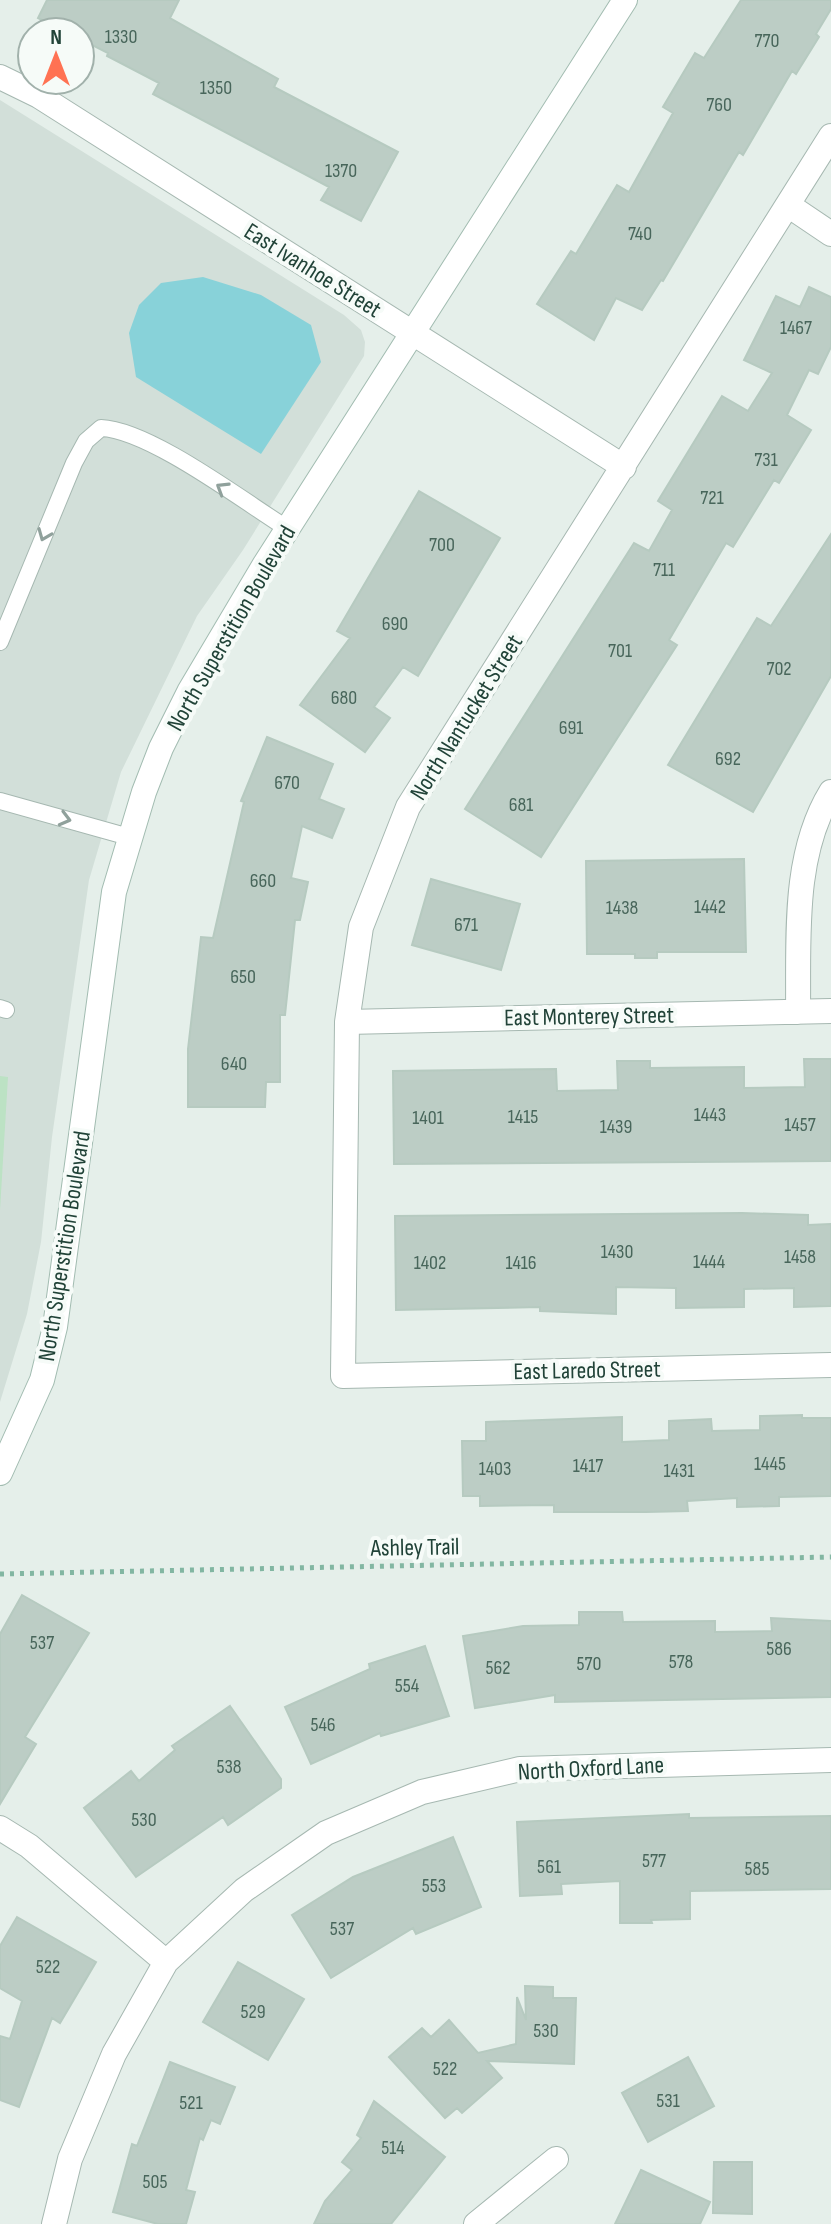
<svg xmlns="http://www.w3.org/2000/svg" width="831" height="2224" font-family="'Sofia Sans Condensed',sans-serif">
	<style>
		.built { fill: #d2dfd9 }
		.green { fill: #bce2c4 }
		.water { fill: #88d2d9 }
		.building { fill: #bccdc5; stroke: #b6cac0; stroke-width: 2 }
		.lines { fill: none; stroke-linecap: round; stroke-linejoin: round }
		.lane-casing { stroke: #a6b8b1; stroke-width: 18 }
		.street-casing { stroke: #a6b8b1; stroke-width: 26 }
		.secondary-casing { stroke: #a2bcb1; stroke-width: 26 }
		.path { stroke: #82b6a2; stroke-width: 5; stroke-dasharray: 4 6; stroke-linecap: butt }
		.lane { stroke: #fff; stroke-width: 16 }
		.street { stroke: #fff; stroke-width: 24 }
		.secondary { stroke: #fff; stroke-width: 24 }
		.oneway { stroke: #90a19c }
		.labels { text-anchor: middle; stroke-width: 8; stroke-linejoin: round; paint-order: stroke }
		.number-label { font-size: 20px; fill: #48665b }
		.street-label { font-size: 24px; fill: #214338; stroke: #f6fbf8 }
	</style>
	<rect width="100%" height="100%" fill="#e5efea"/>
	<path class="built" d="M0,100l344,215 17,15 4,12 -1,14 -121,194 -46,66 -76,156 -32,108 -37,257 -11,105 -14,72 -27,88z"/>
	<path class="green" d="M0,1076l8,1 -8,133z"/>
	<path class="water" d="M203,277l58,18 50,30 10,37 -60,92 -125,-77 -7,-44 10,-28 22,-22z"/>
	<path class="building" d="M47,0h132l-9,18 108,61 -4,8 124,65 -37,69 -40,-21 8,-13 -176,-93 6,-11 -52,-27 1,-3 -28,-14v-7h-15l-27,-14z
		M741,0h90v9l-15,25 3,3 -23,37 -4,-3 -49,84 -4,-3 -76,129 -2,-1 -19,30 -26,-12 -22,42 -57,-36 34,-53 5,3 41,-69 12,7 44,-79 -10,-6 32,-54 9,5z
		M809,287l22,10v50l-13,27 -9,-4 -22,45 24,15 -32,53 -5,-3 -41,67 -7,-4 -57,97 8,5 -136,212 -76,-48 169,-266 15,8 23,-41 -14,-9 64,-105 26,15 24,-38 -28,-13 32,-64 24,11z
		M419,491l81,47 -82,138 -15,-9 -29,40 16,11 -25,34 -65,-47 50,-67 -13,-7z
		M831,534v142l-78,136 -85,-47 89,-147 14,8z
		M267,737l66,27 -14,35 25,10 -12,29 -30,-12 -11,52 17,4 -8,38h-5l-10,95h-5v67h-14l-1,25h-77v-58l13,-112 12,1 31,-136 -3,-1z
		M744,859l2,93h-89v6h-22v-4h-48l-1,-93z
		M431,879l89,25 -19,66 -89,-25z
		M804,1059h27v102l-437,3 -1,-93 163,-2 1,22 61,-1 -1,-29h33v7l94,-1v21l61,-1z
		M742,1213l66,2v10l23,-1v82l-37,1v-19l-50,1v18l-68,1v-20l-60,-1v27l-76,-3v-4l-144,3 -1,-94z
		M802,1415v3h29v78l-52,1v9l-42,1v-9l-50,3 1,10 -42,1h-92v-7l-74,1v-10h-17l-1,-55h24v-19l136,-5v25l47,-2v-19l42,-2 1,12 48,-1v-14z
		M22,1595l67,38 -64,104 11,7 -36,60v-170z
		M579,1612h43l1,10 92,-1v11l57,-1 -1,-13 60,3v76l-276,5v-7l-80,13 -12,-72 60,-10 56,-1z
		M425,1646l24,70 -68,20 -1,-3 -69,31 -26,-57 85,-38 -1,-5z
		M230,1706l51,73v9l-53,37 -5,-8 -87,60 -52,-69 47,-37 8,10 36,-31 -3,-4z
		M689,1814v4l142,-2v73l-141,2v28l-39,1 1,3h-32v-42l-59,3 1,10 -42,2 -3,-74z
		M453,1837l28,70 -65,27 -3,-6 -82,50 -39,-63 61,-38z
		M17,1917l79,45 -36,61 -8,-5 -33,89 -19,-7v-64l10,3 12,-38 -22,-13v-42z
		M238,1962l66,37 -36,61 -65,-38z
		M525,1986l28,1v11h23l-2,66 -87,-3 15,17 -40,35 -5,-5 -12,10 -56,-61 33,-29 9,9 18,-17 29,33 38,-9 1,-47 9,23z
		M688,2057l26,49 -66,36 -26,-49z
		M170,2062l65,25 -15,37 -9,-4 -8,20 -3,-2 -14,52 9,2 -9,32h-28l-45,-12 19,-68 5,2z
		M374,2101l71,56 -54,67h-77l11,-23 27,-31 -10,-8 19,-24 -4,-3z
		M714,2162h38v52l-39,-1z
		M641,2170l69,32 -10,22h-85z"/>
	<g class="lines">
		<g class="lane-casing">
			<path id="lane" d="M0,642l74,-179 12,-22 15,-13c49,2 142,73 187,101
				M0,801l129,36
				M0,1008l6,2"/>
		</g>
		<g class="street-casing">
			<path id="street" d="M0,77l39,19 585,371
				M831,136l-423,671 -47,120 -14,95 -4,354 488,-11
				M788,205l43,29
				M798,1012c1,-73 -6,-156 33,-220
				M347,1022l484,-11
				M0,1828l29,18 137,116
				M54,2224l16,-65 44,-105 52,-92 78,-72 82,-57 96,-41 98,-23 311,-9
				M476,2224l80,-65"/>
		</g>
		<g class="secondary-casing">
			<path id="secondary" d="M0,1473l42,-93 13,-53 59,-435 30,-100 17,-44 28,-56 76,-128 360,-564"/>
		</g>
		<path class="path" d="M0,1574l831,-17"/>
		<use href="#lane" class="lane"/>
		<use href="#street" class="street"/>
		<use href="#secondary" class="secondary"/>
	</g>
	<defs><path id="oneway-chevron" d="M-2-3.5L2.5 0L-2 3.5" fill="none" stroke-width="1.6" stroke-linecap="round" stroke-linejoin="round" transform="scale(2)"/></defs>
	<g class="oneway">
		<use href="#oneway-chevron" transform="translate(222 488) rotate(-148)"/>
		<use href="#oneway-chevron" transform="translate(44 535) rotate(112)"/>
		<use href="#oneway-chevron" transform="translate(65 819) rotate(15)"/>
	</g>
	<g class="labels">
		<g class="number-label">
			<text x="121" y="43">1330</text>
			<text x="767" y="47">770</text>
			<text x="216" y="94">1350</text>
			<text x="719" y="111">760</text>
			<text x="341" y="177">1370</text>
			<text x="640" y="240">740</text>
			<text x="796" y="334">1467</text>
			<text x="766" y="466">731</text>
			<text x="712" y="504">721</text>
			<text x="442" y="551">700</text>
			<text x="664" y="576">711</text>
			<text x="395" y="630">690</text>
			<text x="620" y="657">701</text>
			<text x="779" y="675">702</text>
			<text x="344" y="704">680</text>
			<text x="571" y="734">691</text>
			<text x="728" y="765">692</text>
			<text x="287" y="789">670</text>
			<text x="521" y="811">681</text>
			<text x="263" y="887">660</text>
			<text x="710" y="913">1442</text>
			<text x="622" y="914">1438</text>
			<text x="466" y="931">671</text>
			<text x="243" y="983">650</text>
			<text x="234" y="1070">640</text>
			<text x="710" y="1121">1443</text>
			<text x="523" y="1123">1415</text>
			<text x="428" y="1124">1401</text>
			<text x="800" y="1131">1457</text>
			<text x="616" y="1133">1439</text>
			<text x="617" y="1258">1430</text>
			<text x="800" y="1263">1458</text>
			<text x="709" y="1268">1444</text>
			<text x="430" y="1269">1402</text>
			<text x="521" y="1269">1416</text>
			<text x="770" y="1470">1445</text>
			<text x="588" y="1472">1417</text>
			<text x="495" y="1475">1403</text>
			<text x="679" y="1477">1431</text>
			<text x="42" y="1649">537</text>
			<text x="779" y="1655">586</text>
			<text x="681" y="1668">578</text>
			<text x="589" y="1670">570</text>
			<text x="498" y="1674">562</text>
			<text x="407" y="1692">554</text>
			<text x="323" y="1731">546</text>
			<text x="229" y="1773">538</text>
			<text x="144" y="1826">530</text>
			<text x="654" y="1867">577</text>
			<text x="549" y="1873">561</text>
			<text x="757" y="1875">585</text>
			<text x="434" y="1892">553</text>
			<text x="342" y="1935">537</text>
			<text x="48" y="1973">522</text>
			<text x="253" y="2018">529</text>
			<text x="546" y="2037">530</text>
			<text x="445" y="2075">522</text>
			<text x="668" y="2107">531</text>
			<text x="191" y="2109">521</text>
			<text x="393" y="2154">514</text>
			<text x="155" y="2188">505</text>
		</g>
		<g class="street-label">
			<text transform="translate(313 270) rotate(32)" y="8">East Ivanhoe Street</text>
			<text transform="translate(231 628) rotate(-60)" y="8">North Superstition Boulevard</text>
			<text transform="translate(466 717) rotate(-58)" y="8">North Nantucket Street</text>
			<text transform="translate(589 1016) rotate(-1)" y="8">East Monterey Street</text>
			<text transform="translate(64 1246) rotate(-81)" y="8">North Superstition Boulevard</text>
			<text transform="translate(587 1370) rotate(-1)" y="8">East Laredo Street</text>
			<text transform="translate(415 1547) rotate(-1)" y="8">Ashley Trail</text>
			<text transform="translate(591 1768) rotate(-3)" y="8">North Oxford Lane</text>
		</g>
	</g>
	<g transform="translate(56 56)"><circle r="38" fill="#f6fbf8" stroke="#a1b1ab" stroke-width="2"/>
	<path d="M0-6L14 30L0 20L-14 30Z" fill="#ff7253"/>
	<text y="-12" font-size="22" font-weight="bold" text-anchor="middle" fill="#214338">N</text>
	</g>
</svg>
